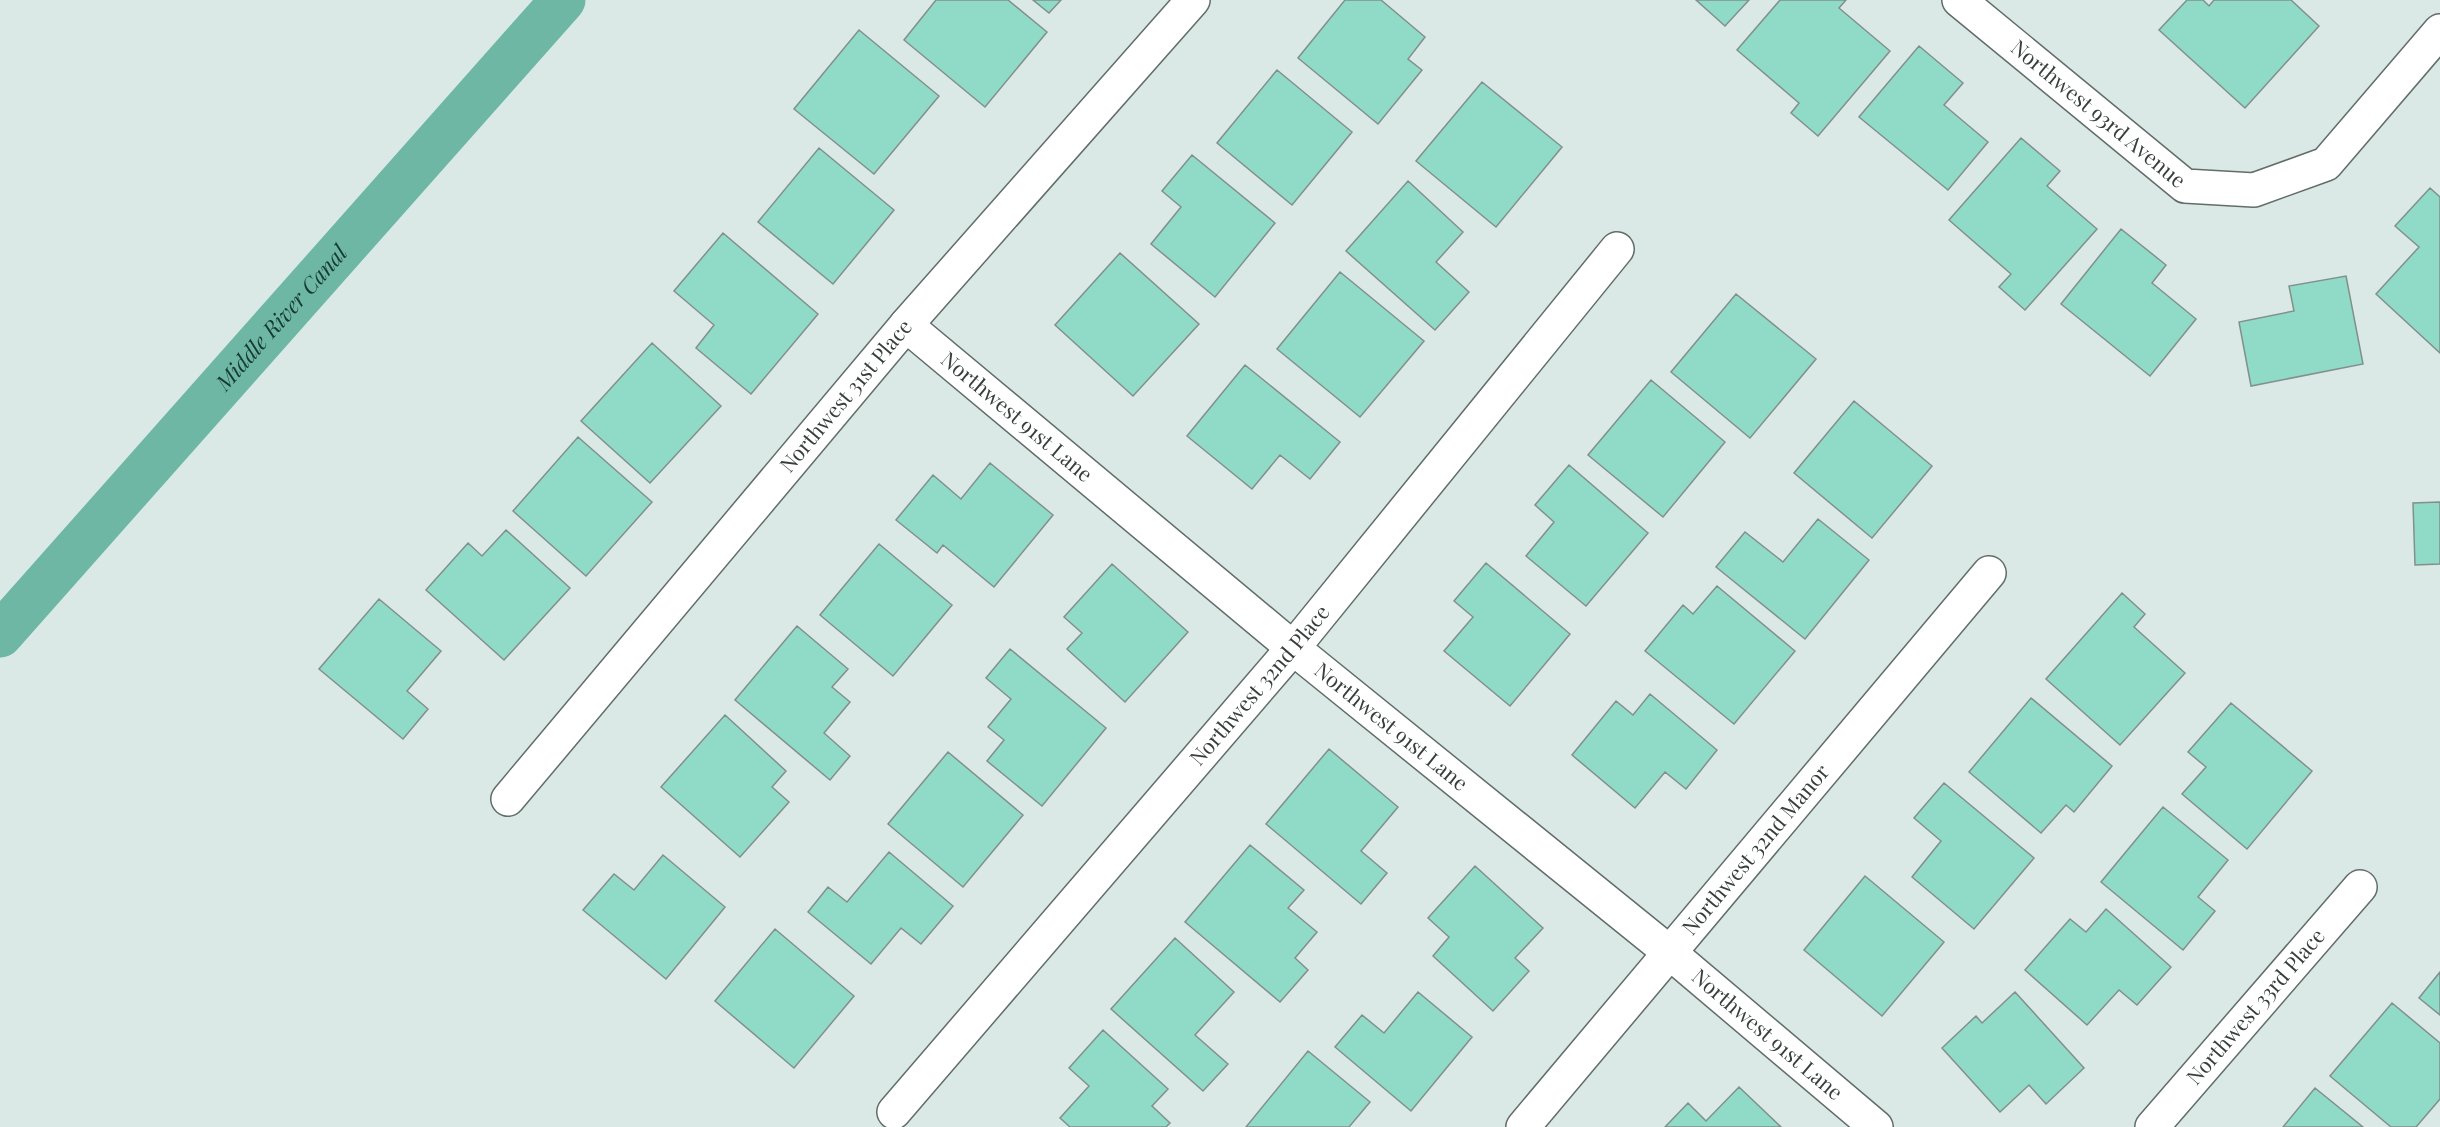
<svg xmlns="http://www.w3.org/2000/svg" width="2440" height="1127" font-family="'Playfair Display',serif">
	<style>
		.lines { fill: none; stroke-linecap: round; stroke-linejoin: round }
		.canal { stroke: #6db7a4; stroke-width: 45 }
		.building { fill: #90dbc7; stroke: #82908c; stroke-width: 1.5 }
		.street-casing { stroke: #606d69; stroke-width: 36 }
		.street { stroke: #fff; stroke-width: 33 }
		.labels { text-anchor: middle; stroke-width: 6; stroke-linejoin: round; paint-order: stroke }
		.street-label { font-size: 21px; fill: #383e3c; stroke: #dae9e5 }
		.water-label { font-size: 22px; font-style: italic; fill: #163a32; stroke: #dae9e5 }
	</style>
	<rect width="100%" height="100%" fill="#dae9e5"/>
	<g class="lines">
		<path class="canal" id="s1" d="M0,635l563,-635"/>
	</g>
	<path class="building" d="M936,0h72l39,32 -62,75 -81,-67z
		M1033,0h28l-12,13z
		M1345,0h36l44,37 -17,22 14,11 -44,54 -80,-66z
		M1696,0h53l-24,26z
		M1780,0h66l-7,8 51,43 -72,85 -27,-23 8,-10 -62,-53z
		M2187,0h16l6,6 5,-6h77l28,26 -74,82 -86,-78z
		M859,30l80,66 -65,78 -80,-65z
		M1919,46l44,37 -19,22 44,37 -40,48 -89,-73z
		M1277,70l75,62 -60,73 -75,-62z
		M1482,82l80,65 -66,80 -80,-66z
		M2021,138l39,33 -13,15 50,43 -72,81 -26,-23 12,-13 -62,-54z
		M819,148l75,62 -61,74 -75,-62z
		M1192,155l83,68 -60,74 -64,-53 30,-37 -19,-16z
		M1408,181l55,51 -27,30 33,30 -34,38 -89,-79z
		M2430,188l10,9v156l-64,-59 43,-47 -24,-21z
		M2121,229l45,36 -14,18 44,36 -46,57 -89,-72z
		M723,233l95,81 -67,80 -55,-46 18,-23 -40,-34z
		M1120,253l79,71 -66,72 -78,-71z
		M1340,272l84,69 -64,76 -83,-68z
		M2346,276l17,88 -112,22 -12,-64 55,-11 -5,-25z
		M1736,294l80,65 -66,79 -79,-66z
		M652,343l69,63 -71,77 -69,-62z
		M1245,365l95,77 -30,37 -30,-24 -28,34 -65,-53z
		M1651,380l74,62 -62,75 -75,-62z
		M1854,401l78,65 -60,72 -78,-65z
		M578,437l74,65 -66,74 -73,-65z
		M990,463l63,52 -59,72 -51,-42 -6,8 -41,-33 37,-45 28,24z
		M1569,465l79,68 -62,73 -60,-50 28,-34 -19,-17z
		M2440,502v62l-25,1 -2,-62z
		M1818,519l51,41 -64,79 -89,-72 29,-35 38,30z
		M506,530l64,58 -66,72 -78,-70 42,-47 14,13z
		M879,544l73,61 -59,71 -73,-61z
		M1486,563l84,71 -60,72 -66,-55 29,-34 -19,-16z
		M1112,564l76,68 -63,70 -58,-53 15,-16 -18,-16z
		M1717,586l78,65 -61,73 -89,-73 38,-46 10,9z
		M2122,593l23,21 -11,13 51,46 -65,72 -74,-66z
		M379,599l62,52 -34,40 21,18 -25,30 -84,-70z
		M797,626l51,43 -16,18 18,15 -26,31 26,23 -20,24 -95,-80z
		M1010,649l96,79 -64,78 -55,-45 17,-21 -16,-13 23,-28 -25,-21z
		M1650,694l67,56 -31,39 -21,-17 -30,36 -63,-53 44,-54 17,14z
		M2031,698l81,68 -38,46 -8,-7 -25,28 -72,-61z
		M2231,703l81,68 -65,78 -65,-55 24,-27 -18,-15z
		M725,715l61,56 -14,16 17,15 -49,55 -79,-70z
		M1329,749l69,58 -37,44 26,22 -26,31 -95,-80z
		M948,752l75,63 -60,72 -75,-63z
		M1944,783l90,75 -60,71 -62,-52 29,-36 -27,-23z
		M2163,807l65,53 -30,37 17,14 -32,39 -82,-68z
		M1250,845l54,45 -16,18 29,24 -22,26 13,12 -28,32 -95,-80z
		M889,852l64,54 -32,38 -20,-16 -30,36 -63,-52 20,-25 19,15z
		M663,855l62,52 -59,72 -83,-69 31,-36 20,16z
		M1475,866l68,62 -28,30 14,13 -36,40 -60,-55 16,-19 -21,-19z
		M1865,876l79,66 -62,74 -78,-66z
		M2106,909l65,58 -34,38 -18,-15 -32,35 -62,-55 45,-51 16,13z
		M775,929l79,67 -60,72 -79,-67z
		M1175,938l59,54 -39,43 33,29 -25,27 -92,-82z
		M2440,972v43l-21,-17z
		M1418,992l54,45 -61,74 -76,-64 27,-32 22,18z
		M2015,992l69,76 -38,36 -17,-19 -29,27 -58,-64 34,-32 6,7z
		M2392,1003l48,40v56l-24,28h-25l-61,-51z
		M1103,1030l65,59 -16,17 18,17 -4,4h-96l-10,-9 29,-32 -20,-18z
		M1308,1051l62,51 -21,25h-103z
		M1739,1087l42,40h-116l23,-24 18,18z
		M2315,1088l48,39h-80z"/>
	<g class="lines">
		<g class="street-casing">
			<g id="street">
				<path id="s2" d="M1959,0l226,186 69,4 72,-26 114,-133"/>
				<path id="s3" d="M906,325l387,323 376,304 207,175"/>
				<path id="s4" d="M508,799l398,-474 287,-325"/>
				<path id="s5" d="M894,1112l399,-464 324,-399"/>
				<path id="s6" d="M1523,1127l466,-554"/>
				<path id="s7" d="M2152,1127l208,-240"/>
			</g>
		</g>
		<use href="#street" class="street"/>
	</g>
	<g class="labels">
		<g class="street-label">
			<text dy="7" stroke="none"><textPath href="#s2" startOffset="180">Northwest 93rd Avenue</textPath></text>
			<text dy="7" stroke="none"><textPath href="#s4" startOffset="526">Northwest 31st Place</textPath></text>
			<text dy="7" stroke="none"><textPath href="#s3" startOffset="144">Northwest 91st Lane</textPath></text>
			<text dy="7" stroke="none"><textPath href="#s5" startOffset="562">Northwest 32nd Place</textPath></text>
			<text dy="7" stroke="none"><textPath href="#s3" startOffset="630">Northwest 91st Lane</textPath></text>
			<text dy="7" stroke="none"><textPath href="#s6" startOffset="362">Northwest 32nd Manor</textPath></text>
			<text dy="7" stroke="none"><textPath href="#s7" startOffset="159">Northwest 33rd Place</textPath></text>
			<text dy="7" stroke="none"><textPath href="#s3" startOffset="1116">Northwest 91st Lane</textPath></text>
		</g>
		<g class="water-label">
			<text dy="8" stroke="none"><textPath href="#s1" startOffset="424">Middle River Canal</textPath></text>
		</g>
	</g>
</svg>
